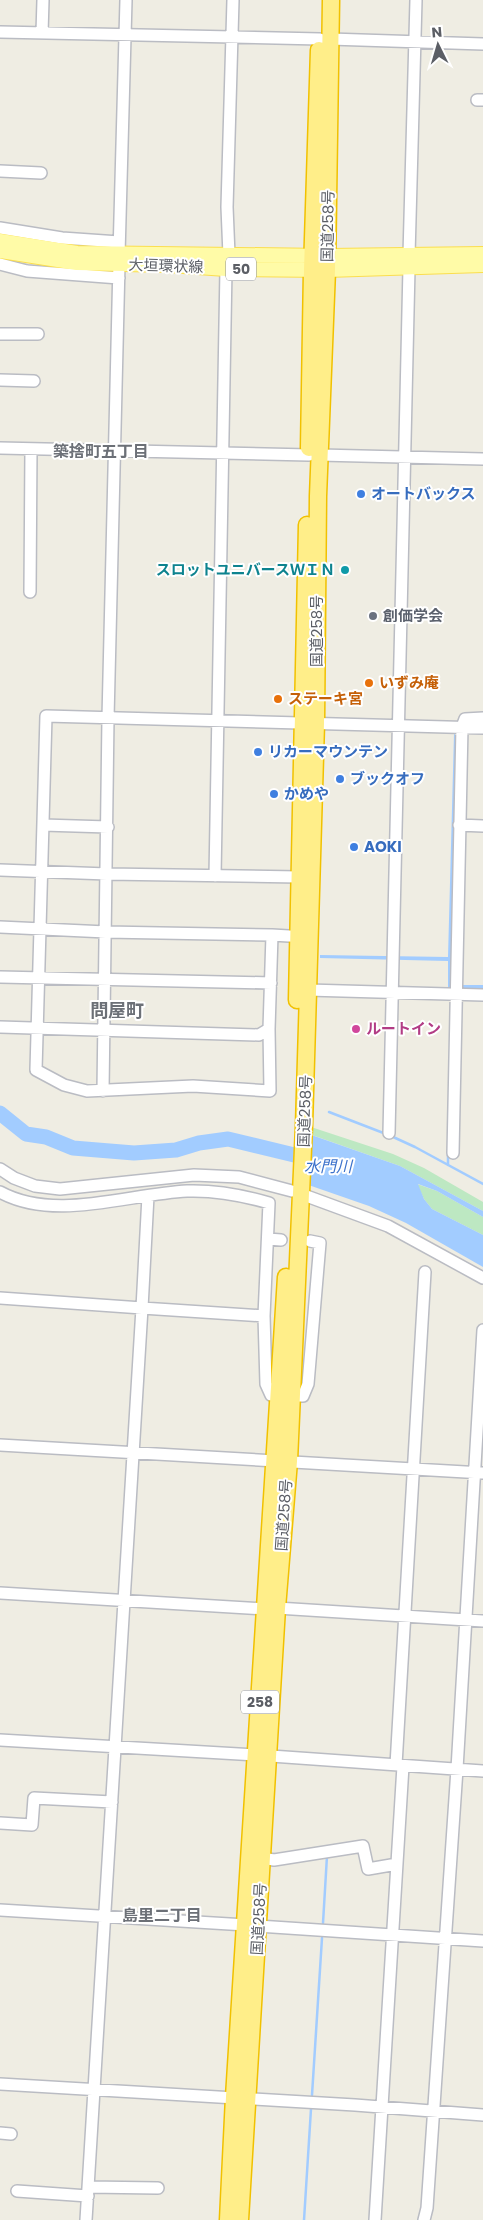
<svg xmlns="http://www.w3.org/2000/svg" width="483" height="2220" font-family="Poppins,'Noto Sans JP',sans-serif">
	<style>
		.green { fill: #bde8c2 }
		.water { fill: #a2ccff }
		.lines { fill: none; stroke-linecap: round; stroke-linejoin: round }
		.stream { stroke: #a2ccff; stroke-width: 2.5 }
		.river { stroke: #a2ccff; stroke-width: 15 }
		.minor-casing { stroke: #babcc3; stroke-width: 14 }
		.major-casing { stroke: #fbde4f; stroke-width: 16 }
		.highway-casing { stroke: #f1c100; stroke-width: 19 }
		.minor { stroke: #fff; stroke-width: 11 }
		.major { stroke: #fffba7; stroke-width: 14 }
		.highway { stroke: #ffee89; stroke-width: 16 }
		.shop-dot { fill: #3f7fe0; stroke: #fff; stroke-width: 2 }
		.culture-dot { fill: #0f9aa8; stroke: #fff; stroke-width: 2 }
		.worship-dot { fill: #6b7280; stroke: #fff; stroke-width: 2 }
		.food-dot { fill: #e8710a; stroke: #fff; stroke-width: 2 }
		.hotel-dot { fill: #d1479c; stroke: #fff; stroke-width: 2 }
		.labels { text-anchor: middle; stroke-width: 4; stroke-linejoin: round; paint-order: stroke }
		.shield { fill: #fff; stroke: #8c8e93; stroke-width: 1 }
		.shield-label { font-size: 14px; font-weight: bold; fill: #5b5e65 }
		.street-label { font-size: 15px; fill: #5b5e65; stroke: #fff }
		.shop-label { font-size: 15px; font-weight: bold; fill: #366cbe; stroke: #fff; text-anchor: start }
		.culture-label { font-size: 15px; font-weight: bold; fill: #0d838f; stroke: #fff; text-anchor: end }
		.worship-label { font-size: 15px; font-weight: bold; fill: #5b616d; stroke: #fff; text-anchor: start }
		.food-label { font-size: 15px; font-weight: bold; fill: #c56008; stroke: #fff; text-anchor: start }
		.hotel-label { font-size: 15px; font-weight: bold; fill: #b23c85; stroke: #fff; text-anchor: start }
		.neighbourhood-label { font-size: 16px; font-weight: bold; fill: #6c7077; stroke: #fff }
		.water-label { font-size: 16px; font-style: italic; fill: #3c72cb; stroke: #fff }
		.quarter-label { font-size: 18px; font-weight: bold; fill: #6c7077; stroke: #fff }
	</style>
	<rect width="100%" height="100%" fill="#efede3"/>
	<path class="green" d="M314,1128l79,26 31,14 59,34v9l-83,-45 -88,-31 -1,-6z
		M417,1184l20,7 46,26v18l-51,-26 -8,-10z"/>
	<path class="water" d="M454,734l4,2 3,249h22v4h-35v-28l-128,-3v-3l128,2z
		M300,1131l100,35 83,45v6l-46,-26 -19,-7 6,15 8,10 51,26v32l-77,-44 -37,-17 -72,-25z"/>
	<g class="lines">
		<path class="stream" d="M329,1112l57,22
			M391,1136l24,11 68,37
			M448,1165v-12
			M323,1923l4,-67
			M312,2095l10,-157
			M304,2220l7,-111"/>
		<path class="river" d="M0,1113l26,21 20,3 27,11 61,5 42,-3 23,-7 29,-4 87,21"/>
		<g class="minor-casing">
			<path id="minor" d="M0,32l320,7
				M42,33l1,-33
				M330,39l153,5
				M477,100h6
				M0,171l41,2
				M0,228l62,10 57,4
				M119,254l7,-254
				M229,255l-2,-48 6,-207
				M409,255l7,-255
				M0,264l27,7 92,7
				M0,334h38
				M0,380l34,1
				M0,448l309,7
				M320,455l163,4
				M30,592l1,-143
				M43,825l65,2
				M459,825l24,1
				M0,870l107,4 192,3
				M215,876l11,-607
				M0,927l106,5 166,3 -3,94 -10,6 -259,-8
				M272,935l34,2
				M0,977l271,6
				M308,990l175,5
				M269,1029l1,62 -77,-5 -106,5 -23,-6 -28,-15 10,-354 437,12
				M103,1091l5,-373 11,-454
				M389,1133l20,-865
				M453,1153l9,-426 3,-8 18,-1
				M0,1169l14,9 21,8 25,3 134,-14 45,2 53,14
				M0,1192c55,30 128,2 187,-1 29,-1 55,4 82,12l-5,113 2,68 5,11h8
				M301,1194l87,32 95,52
				M148,1196l-6,112 122,8
				M268,1239l13,1
				M0,1298l142,10 -56,912
				M292,1396h11l5,-12 12,-141 -10,-2
				M0,1445l483,28
				M0,1593l266,16
				M277,1608l206,13
				M0,1740l257,15 226,16
				M396,1765l29,-493
				M0,1823l32,2 2,-27 78,4
				M262,1858l12,2 89,-14 5,23 29,-5
				M0,1910l246,15
				M258,1926l225,15
				M0,2084l355,21 128,10
				M0,2133l11,1
				M88,2187l70,1
				M17,2191l71,5
				M375,2220l28,-454
				M424,2220l3,-12 30,-439 26,-439"/>
		</g>
		<g class="major-casing">
			<path id="major" d="M0,241l77,12 251,3 155,-2
				M0,251l77,12 92,2 57,4 101,1 156,-5"/>
		</g>
		<g class="highway-casing">
			<path id="highway" d="M309,448l3,-178 7,-220
				M297,1000l10,-475
				M228,2220l6,-123 52,-820
				M240,2220l37,-612 12,-147 15,-335 12,-403 2,-227 9,-226 4,-270"/>
		</g>
		<use href="#minor" class="minor"/>
		<use href="#major" class="major"/>
		<use href="#highway" class="highway"/>
	</g>
	<g class="shop-dot">
		<circle cx="361" cy="494" r="5"/>
		<circle cx="258" cy="752" r="5"/>
		<circle cx="340" cy="779" r="5"/>
		<circle cx="274" cy="794" r="5"/>
		<circle cx="354" cy="847" r="5"/>
	</g>
	<circle class="culture-dot" cx="345" cy="570" r="5"/>
	<circle class="worship-dot" cx="373" cy="616" r="5"/>
	<g class="food-dot">
		<circle cx="369" cy="683" r="5"/>
		<circle cx="278" cy="699" r="5"/>
	</g>
	<circle class="hotel-dot" cx="356" cy="1029" r="5"/>
	<g class="labels">
		<g class="shield">
			<rect x="226" y="257.5" width="30" height="23" rx="4"/>
			<rect x="241" y="1690.5" width="38" height="23" rx="4"/>
		</g>
		<g class="shield-label">
			<text x="241" y="274">50</text>
			<text x="260" y="1707">258</text>
		</g>
		<g class="street-label">
			<text transform="translate(328 226) rotate(-89)" y="5">国道258号</text>
			<text transform="translate(166 266) rotate(2)" y="5">大垣環状線</text>
			<text transform="translate(317 631) rotate(-90)" y="5">国道258号</text>
			<text transform="translate(305 1111) rotate(-88)" y="5">国道258号</text>
			<text transform="translate(284 1515) rotate(-86)" y="5">国道258号</text>
			<text transform="translate(259 1919) rotate(-87)" y="5">国道258号</text>
		</g>
		<g class="shop-label">
			<text x="371" y="499">オートバックス</text>
			<text x="268" y="757">リカーマウンテン</text>
			<text x="350" y="784">ブックオフ</text>
			<text x="284" y="799">かめや</text>
			<text x="364" y="852">AOKI</text>
		</g>
		<g class="culture-label">
			<text x="335" y="575">スロットユニバースＷＩＮ</text>
		</g>
		<g class="worship-label">
			<text x="383" y="621">創価学会</text>
		</g>
		<g class="food-label">
			<text x="379" y="688">いずみ庵</text>
			<text x="288" y="704">ステーキ宮</text>
		</g>
		<g class="hotel-label">
			<text x="366" y="1034">ルートイン</text>
		</g>
		<g class="neighbourhood-label">
			<text x="101" y="457">築捨町五丁目</text>
			<text x="162" y="1921">島里二丁目</text>
		</g>
		<g class="water-label">
			<text x="328" y="1172">水門川</text>
		</g>
		<g class="quarter-label">
			<text x="117" y="1017">問屋町</text>
		</g>
	</g>
	<g transform="translate(438 45) rotate(355)" stroke="#ffffff" stroke-width="4" paint-order="stroke">
	<path d="M0-4L9 19L0 12L-9 19Z" fill="#5b5e65"/>
	<text y="-8" font-size="14" font-weight="bold" text-anchor="middle" fill="#5b5e65">N</text>
	</g>
</svg>
